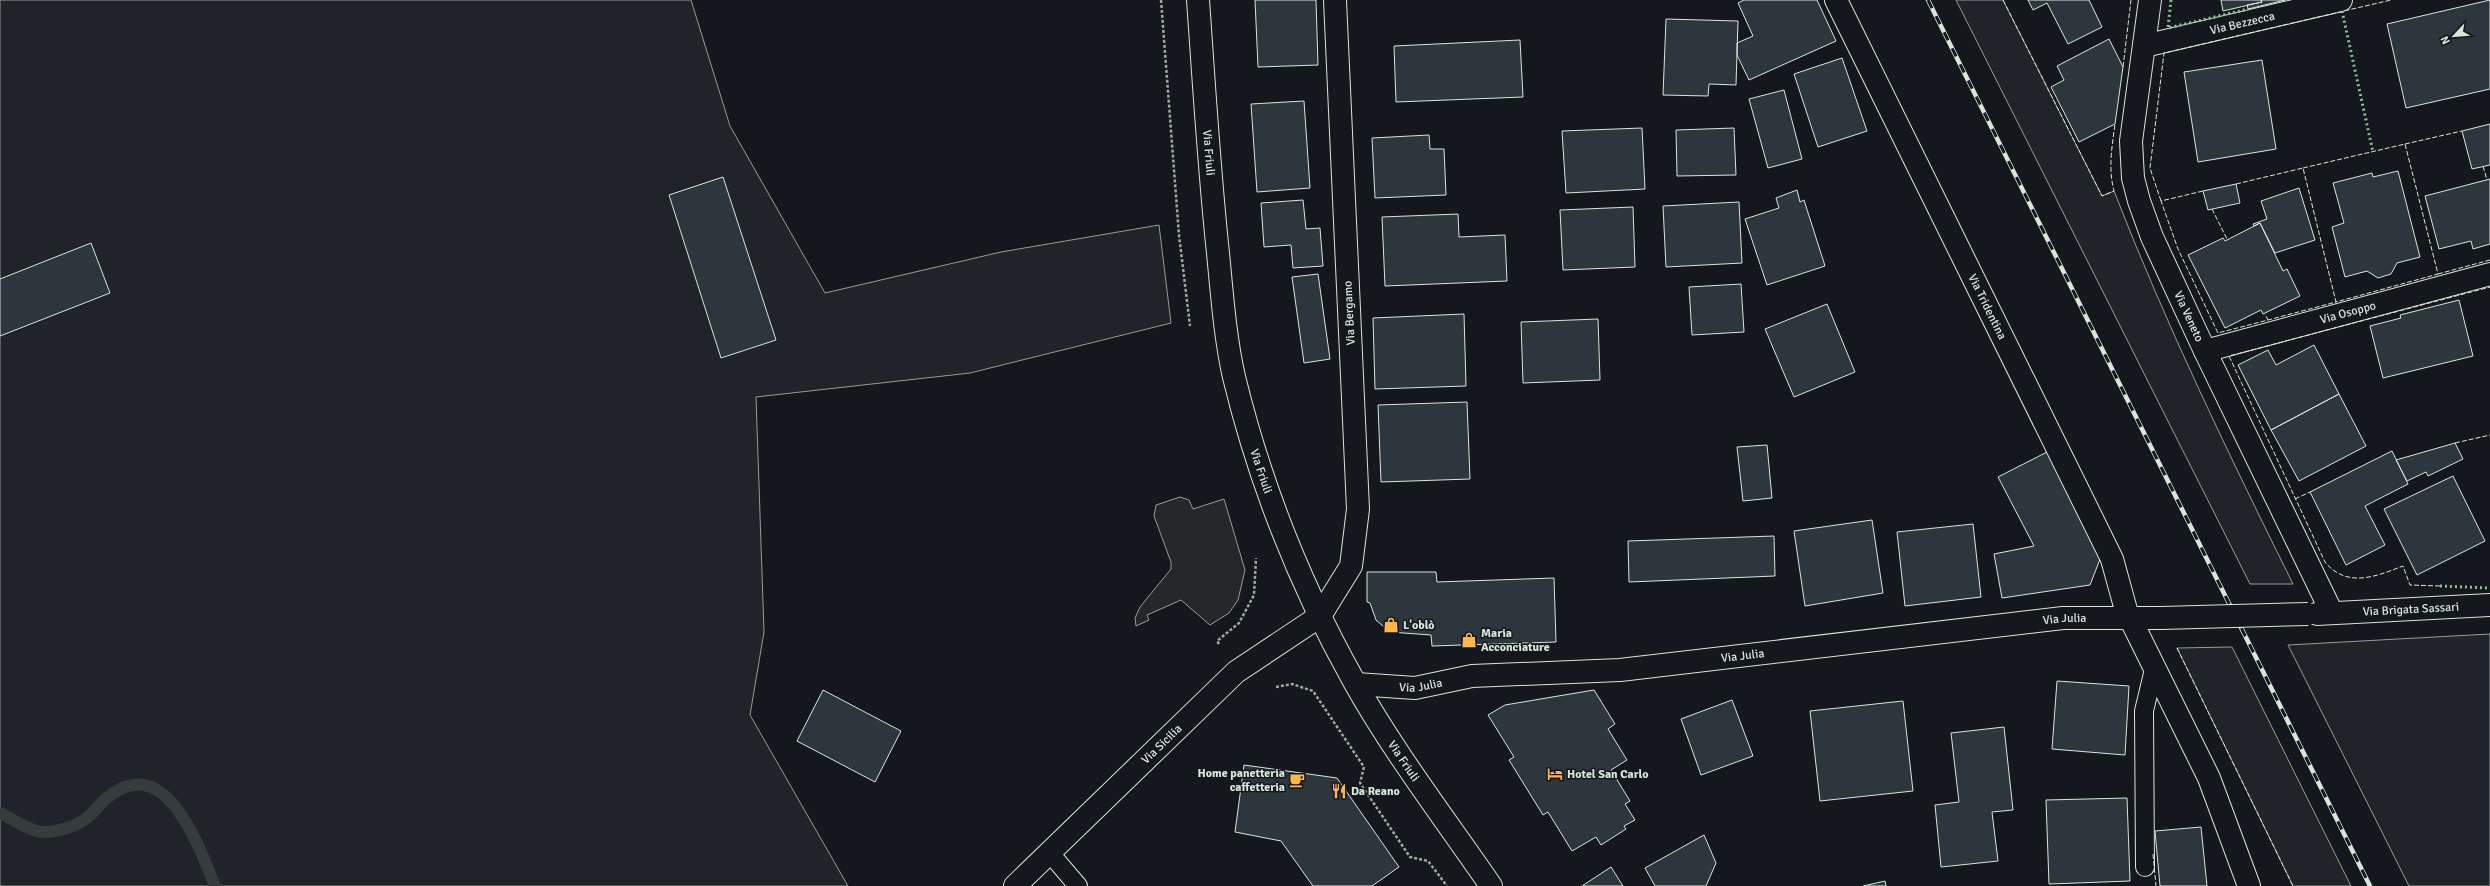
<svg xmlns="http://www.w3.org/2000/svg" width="2490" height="886" font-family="Signika,sans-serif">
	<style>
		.green { fill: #202428; stroke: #939e99 }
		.parking { fill: #24282b; stroke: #939e99 }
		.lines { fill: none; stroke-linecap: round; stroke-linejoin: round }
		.stream { stroke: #363b3e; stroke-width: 12 }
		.building { fill: #2c363c; stroke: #d8e6dc }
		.lane-casing { stroke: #d8e6dc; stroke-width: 20 }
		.street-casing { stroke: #d8e6dc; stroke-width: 24 }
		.secondary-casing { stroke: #d8e6dc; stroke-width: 24 }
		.path { stroke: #9da8a2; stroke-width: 2.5; stroke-dasharray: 3 2; stroke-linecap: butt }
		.lane { stroke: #14181c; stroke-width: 18 }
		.street { stroke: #14181c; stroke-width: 22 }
		.secondary { stroke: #14181c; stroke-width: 22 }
		.rail-casing { stroke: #d8e6dc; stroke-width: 4.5 }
		.rail { stroke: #14181c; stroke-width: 3; stroke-dasharray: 9; stroke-linecap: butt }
		.street-bridge-casing { stroke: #d8e6dc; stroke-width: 24; stroke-linecap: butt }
		.street-bridge { stroke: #14181c; stroke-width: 22 }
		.hedge { stroke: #8ac095; stroke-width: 3; stroke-dasharray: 2 3; stroke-linecap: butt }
		.fence { stroke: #d8e6dc; stroke-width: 1; stroke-dasharray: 5 2; stroke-linecap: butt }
		.labels { text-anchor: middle; stroke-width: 3; stroke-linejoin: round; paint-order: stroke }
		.street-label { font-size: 12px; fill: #d8e6dc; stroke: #14181c }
		.poi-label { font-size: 12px; font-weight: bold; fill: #d8e6dc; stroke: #14181c; text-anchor: start }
	</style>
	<rect width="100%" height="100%" fill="#14181c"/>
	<path class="green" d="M0,0h691l39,126 95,167 176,-41 158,-27 12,98 -201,50 -214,24 8,235 -14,83 98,171h-848z
		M1956,0h47l99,196 12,-5c52,134 115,264 179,393h-43z
		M2490,634v252h-81l-121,-241z
		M2232,647l119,239h-58l-116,-238z"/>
	<path class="parking" d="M1180,497l9,3 4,9 31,-10 21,71 -7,30 -9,13 -19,12 -29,-25 -34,15 2,5 -13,6 -1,-8 5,-11 31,-38v-7l-17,-46 2,-11z"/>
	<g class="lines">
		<path class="stream" d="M0,813c13,6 30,19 44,19 14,0 35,-6 45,-16 7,-6 12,-14 19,-19 58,-47 91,50 107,89"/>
	</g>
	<path class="building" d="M1255,0h61l2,65 -60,2z
		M1744,0h73l19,41 -87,39 -12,-25v-12l16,-7 -15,-33z
		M2028,0h61l13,27 -34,17 -21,-41 -14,7z
		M2221,0h40l1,2 -39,9z
		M2261,0h24l-37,9 -1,-4 15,-3z
		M2490,0v89l-84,19 -19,-84z
		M1666,19l72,2 -2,64 -27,-1 -1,12 -45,-1z
		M2109,39l14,28 -8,57 -36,18 -28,-55 13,-7 -7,-14z
		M1520,40l3,57 -127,5 -2,-56z
		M1842,58l25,73 -49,16 -24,-73z
		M2262,60l14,89 -78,13 -14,-90z
		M1784,90l18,69 -34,9 -19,-69z
		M1304,101l6,87 -53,4 -6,-88z
		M2490,124v41l-18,4 -10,-38z
		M1642,128l3,61 -79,4 -4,-62z
		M1734,128l2,47 -59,1 -1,-46z
		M1429,135l1,14h14l2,46 -71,3 -3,-60z
		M2398,171l22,86 -23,6 -6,11 -13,4 -11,-7 -22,6 -13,-50 12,-4 -11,-40 39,-10 1,4z
		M723,177l53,163 -55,18 -52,-163z
		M2490,179v65l-17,5 -2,-8 -32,8 -14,-53z
		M2236,184l4,19 -32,7 -5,-19z
		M2299,188l16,52 -40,13 -15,-30 -6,3 -1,-2 14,-5 -6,-18z
		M1797,190l3,12 4,-2 21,66 -58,19 -22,-66 34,-11 -3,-10z
		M1303,200l3,29 14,-1 3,38 -30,2 -2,-23 -27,2 -3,-44z
		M1739,202l3,61 -76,4 -3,-61z
		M1633,207l2,60 -72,3 -3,-60z
		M1458,214l1,23 46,-2 2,46 -122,5 -3,-69z
		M2260,223l23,48 4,-2 13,27 -37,18 -2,-4 -36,18 -37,-73 35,-17 2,3z
		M91,243l19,50 -110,43v-57z
		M1318,274l12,85 -26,4 -12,-86z
		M1741,284l3,48 -52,3 -3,-48z
		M2459,300l14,56 -90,22 -13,-52 31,-8 -1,-3z
		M1827,304l28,68 -61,25 -29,-68z
		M1464,314l2,72 -91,3 -2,-71z
		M1598,319l2,61 -77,3 -2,-61z
		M2314,345l25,49 -68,36 -33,-65 30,-15 8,15z
		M2339,394l27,52 -67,35 -28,-51z
		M1467,402l3,77 -89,3 -3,-77z
		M2455,443l8,16 -35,17 -2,-4 -19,9 -11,-21z
		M1767,445l5,53 -29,3 -6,-54z
		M2049,451l53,103 -12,31 -88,13 -8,-44 40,-8 -36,-69z
		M2392,451l16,33 -43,22 20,39 -39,20 -36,-73z
		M2453,476l32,65 -68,34 -33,-66z
		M1872,520l11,73 -78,13 -11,-75z
		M1973,524l8,73 -76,9 -8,-74z
		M1774,536l1,40 -146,6 -1,-41z
		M1367,572h69l1,10 117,-4 2,64 -124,4 -1,-11 -41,-3 -14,-12 -6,-17 -3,-1z
		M2057,681l72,5 -4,69 -73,-6z
		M823,690l78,41 -26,51 -78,-41z
		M1594,690l21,34 -7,5 19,31 -16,10 19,31 -5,3 10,16 -11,6 2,3 -25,16 -5,-8 -24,14 -24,-39 -5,3 -34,-55 5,-3 -26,-42 17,-10z
		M1732,700l21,56 -52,19 -20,-56z
		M1903,701l10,90 -93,10 -10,-90z
		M2004,727l9,83 -21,2 6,49 -57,6 -6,-62 24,-3 -8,-69z
		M1244,765l93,13 62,89 -27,19h-59l-32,-45 -46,-9z
		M2127,798l3,83 -81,3 -3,-84z
		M2201,827l6,59h-47l-5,-55z
		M1704,835l12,28 -10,23h-51l-10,-18z
		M1611,867l12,19h-41z
		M1885,881l1,5h-23z"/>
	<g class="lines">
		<g class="lane-casing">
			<path id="lane" d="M1049,852l29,34
				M2145,867l-1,-156 11,-46"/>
		</g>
		<g class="street-casing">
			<g id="street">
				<path id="s1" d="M1836,0l276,559 14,51 83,168 40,108"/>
				<path id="s2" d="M2150,0l-19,141 2,37 6,23 13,36 53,114 127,262"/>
				<path id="s3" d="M2144,46l197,-46"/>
				<path id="s4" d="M2205,351l285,-77"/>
				<path id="s5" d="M2317,614l173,-9"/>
				<path id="s6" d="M1356,684l59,4 57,-12 148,-6 443,-52h98"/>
				<path id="s7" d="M1015,886l221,-214 84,-56 31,-50 7,-57 -23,-509"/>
			</g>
		</g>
		<g class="secondary-casing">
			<g id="secondary">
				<path id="s8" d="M1198,0c6,84 11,169 20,253 4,41 7,84 16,124 26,107 67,210 121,306 40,71 90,136 136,203"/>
			</g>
		</g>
		<path class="path" d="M1161,0l18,235 11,91
			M1219,644l-2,-3 22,-18 15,-28 2,-37
			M1276,687l16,-3 21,7 51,76 -4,16 50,74 18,4 19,25"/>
		<use href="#lane" class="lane"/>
		<use href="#street" class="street"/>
		<use href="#secondary" class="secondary"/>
		<g class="rail-casing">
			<path id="rail" d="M1928,0l442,886"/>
		</g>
		<use href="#rail" class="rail"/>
		<g class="street-bridge-casing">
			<path id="street-bridge" d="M2161,618l147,-4"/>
		</g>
		<use href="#street-bridge" class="street-bridge"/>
		<path class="hedge" d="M2171,0l-3,28 80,-19
			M2342,11l31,141
			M2440,586l50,2"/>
		<path class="fence" d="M2003,0l99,196 12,-5c-6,-23 -2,-44 1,-67
			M2123,67l8,-67
			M2405,144l57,-13
			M2483,166l4,14
			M2303,168l102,-24 33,130 -102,28
			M2236,184l67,-16 33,134 -68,18
			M2203,191l-42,10 17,48 40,84 50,-13 -3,-6
			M2161,201l-11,-33 14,-115 227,-53
			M2212,209l15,30
			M2438,274l52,-14
			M2455,443l35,-8
			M2295,499l15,-7
			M2440,586l-30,-1 -7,-19c-26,10 -56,23 -78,-4l-96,-206 261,-69
			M2177,648l116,238
			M2153,854l3,32"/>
	</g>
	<defs>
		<g id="shop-bare" transform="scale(1.2)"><path d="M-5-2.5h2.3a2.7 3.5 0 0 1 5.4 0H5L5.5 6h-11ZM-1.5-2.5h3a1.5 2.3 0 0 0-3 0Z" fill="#ffb74d" stroke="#14181c" stroke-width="2.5" paint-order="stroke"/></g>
		<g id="hotel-bare" transform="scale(1.2)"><path d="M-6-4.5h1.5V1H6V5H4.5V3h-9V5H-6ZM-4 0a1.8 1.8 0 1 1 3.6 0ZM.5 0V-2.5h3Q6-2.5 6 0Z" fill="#ffb74d" stroke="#14181c" stroke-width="2.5" paint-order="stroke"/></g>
		<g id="cafe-bare" transform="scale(1.2)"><path d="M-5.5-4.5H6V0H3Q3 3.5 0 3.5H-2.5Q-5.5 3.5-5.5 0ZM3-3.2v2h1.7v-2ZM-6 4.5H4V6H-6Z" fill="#ffb74d" stroke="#14181c" stroke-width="2.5" paint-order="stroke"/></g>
		<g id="restaurant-bare" transform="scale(1.2)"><path d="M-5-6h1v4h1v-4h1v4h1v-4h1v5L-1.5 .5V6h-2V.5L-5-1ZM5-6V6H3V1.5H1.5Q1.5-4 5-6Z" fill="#ffb74d" stroke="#14181c" stroke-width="2.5" paint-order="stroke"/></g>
	</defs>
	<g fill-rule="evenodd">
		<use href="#shop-bare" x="1391" y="625"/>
		<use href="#shop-bare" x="1469" y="640"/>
		<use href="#hotel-bare" x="1555" y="774"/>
		<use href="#cafe-bare" x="1297" y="780"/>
		<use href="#restaurant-bare" x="1339" y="791"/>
	</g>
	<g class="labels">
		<g class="street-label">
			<text dy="4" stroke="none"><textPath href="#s3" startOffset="101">Via Bezzecca</textPath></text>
			<text dy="4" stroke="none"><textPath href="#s8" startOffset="153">Via Friuli</textPath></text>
			<text dy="4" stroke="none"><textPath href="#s1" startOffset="342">Via Tridentina</textPath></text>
			<text dy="4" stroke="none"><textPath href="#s4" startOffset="148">Via Osoppo</textPath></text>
			<text transform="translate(1349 313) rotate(-93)" y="4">Via Bergamo</text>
			<text dy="4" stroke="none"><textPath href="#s2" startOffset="329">Via Veneto</textPath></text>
			<text dy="4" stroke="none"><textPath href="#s8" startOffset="477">Via Friuli</textPath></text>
			<text dy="4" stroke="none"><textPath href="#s5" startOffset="94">Via Brigata Sassari</textPath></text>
			<text dy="4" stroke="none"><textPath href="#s6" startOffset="713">Via Julia</textPath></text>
			<text dy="4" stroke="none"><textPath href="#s6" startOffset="389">Via Julia</textPath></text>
			<text dy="4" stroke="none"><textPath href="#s6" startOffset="65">Via Julia</textPath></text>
			<text dy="4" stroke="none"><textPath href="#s7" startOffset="204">Via Sicilia</textPath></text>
			<text dy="4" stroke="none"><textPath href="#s8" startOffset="801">Via Friuli</textPath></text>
		</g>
		<g class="poi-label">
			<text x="1403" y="629">L'oblò</text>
			<text x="1481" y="637">Maria<tspan x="1481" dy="14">Acconciature</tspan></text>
			<text x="1285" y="777" text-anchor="end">Home panetteria<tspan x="1285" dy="14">caffetteria</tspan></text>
			<text x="1567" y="778">Hotel San Carlo</text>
			<text x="1351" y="795">Da Reano</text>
		</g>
	</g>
	<g transform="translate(2454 36) rotate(244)" stroke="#14181c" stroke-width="3" paint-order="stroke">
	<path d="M0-3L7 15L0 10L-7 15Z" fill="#d8e6dc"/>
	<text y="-6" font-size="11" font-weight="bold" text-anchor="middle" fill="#d8e6dc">N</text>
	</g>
</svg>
